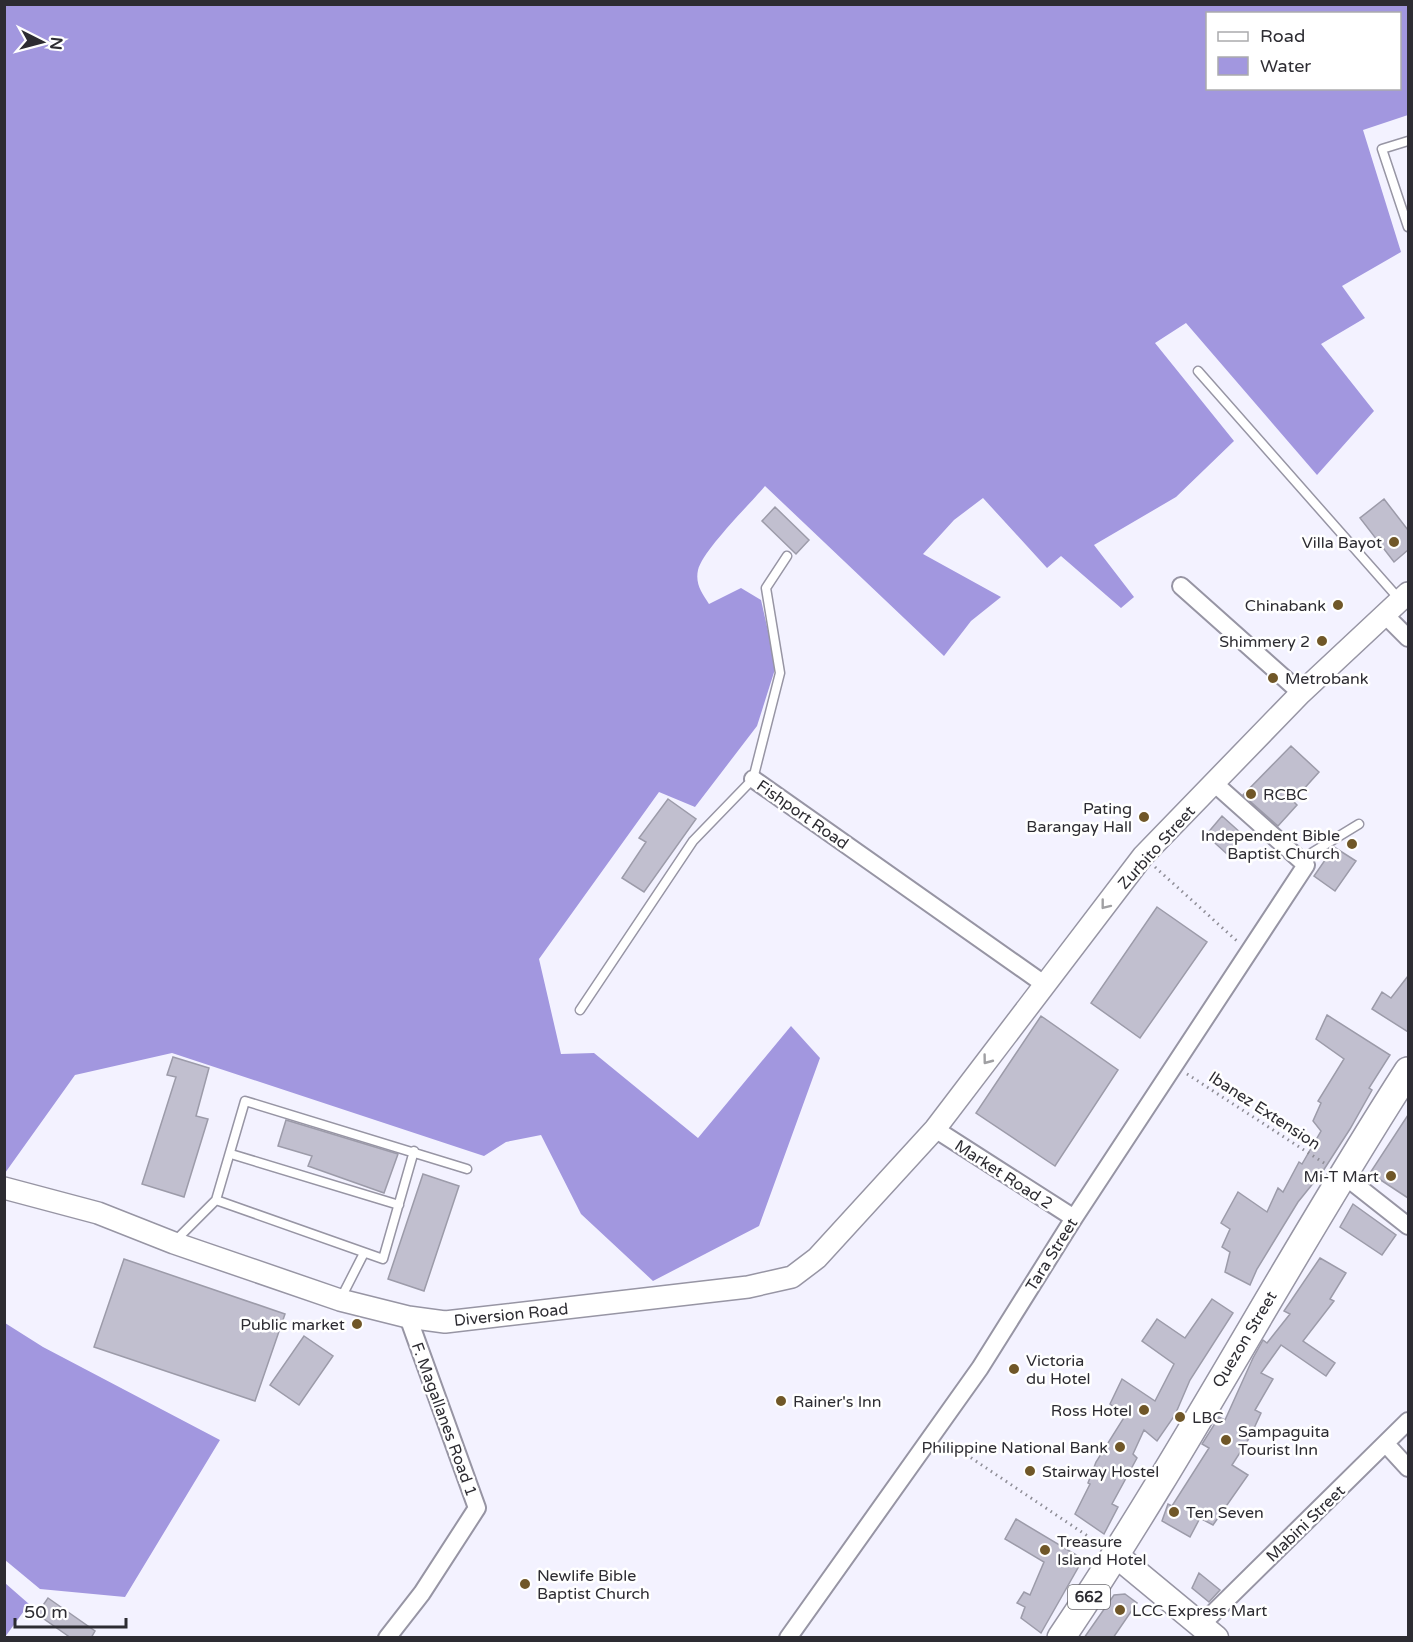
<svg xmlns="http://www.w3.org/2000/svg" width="1413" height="1642" font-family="'Varela Round',sans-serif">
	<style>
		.water { fill: #a297df; fill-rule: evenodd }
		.building { fill: #c1bfcf; stroke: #9c9ba9; stroke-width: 1.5 }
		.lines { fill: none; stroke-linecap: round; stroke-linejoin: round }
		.service-casing { stroke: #9795a4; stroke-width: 11 }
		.minor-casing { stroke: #9795a4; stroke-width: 20 }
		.tertiary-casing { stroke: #9795a4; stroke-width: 24 }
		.secondary-casing { stroke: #9795a4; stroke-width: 27 }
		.primary-casing { stroke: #9795a4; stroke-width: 30 }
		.path { stroke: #8e8d96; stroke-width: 3; stroke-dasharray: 1.5 4.5; stroke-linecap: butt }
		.service { stroke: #fff; stroke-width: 8 }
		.minor { stroke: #fff; stroke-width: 16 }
		.tertiary { stroke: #fff; stroke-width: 21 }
		.secondary { stroke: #fff; stroke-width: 24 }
		.primary { stroke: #fff; stroke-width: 27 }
		.oneway { stroke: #a0a0a3 }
		.poi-dot { fill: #705728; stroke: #fff; stroke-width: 2 }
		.labels { text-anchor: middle; stroke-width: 5; stroke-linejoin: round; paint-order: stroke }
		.shield { fill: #fff; stroke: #6c6b70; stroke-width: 1.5 }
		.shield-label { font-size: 15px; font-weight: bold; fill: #2d2c32 }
		.poi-label { font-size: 16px; fill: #2d2c32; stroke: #fff; text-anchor: start }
		.street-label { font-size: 16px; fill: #2d2c32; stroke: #fff }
	</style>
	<rect width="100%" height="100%" fill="#f3f2ff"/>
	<path class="water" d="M5,5h1403v110l-45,15 38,122 -59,34 23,32 -44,26 53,67 -57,64 -131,-152 -31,20 79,98 -58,56 -82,48 40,52 -13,11 -60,-52 -14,12 -64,-70 -29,22 -31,34 78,43 -30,24 -27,35 -179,-170c-15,18 -62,64 -67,84 -3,14 4,23 11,34l32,-16 20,12 15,66 -19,60 -62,81 -36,-15 -120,167 22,95 33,-1 104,85 93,-112 29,32 -61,168 -106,55 -72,-67 -40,-79 -35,7 -22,14 -312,-103 -97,22 -70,98zM1208,14h192v74h-192z
		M5,1323l38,24 177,93 -95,157 -85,-8 -35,-29z
		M5,1583l24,21 -24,33z"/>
	<path class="building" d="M1384,499l24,31v20l-14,12 -34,-44z
		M775,507l34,33 -13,14 -34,-33z
		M1291,746l28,26 -26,29 4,4 -19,21 -35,-31z
		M668,799l28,20 -52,73 -22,-14 24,-36 -7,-4z
		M1222,816l20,18 -15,20 -21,-19z
		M1334,847l22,14 -21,30 -21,-15z
		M1157,907l50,35 -67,96 -49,-35z
		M1408,976v56l-36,-23 10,-17 9,6z
		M1327,1015l63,40 -21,33 3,2 -22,39 -27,42 -25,31 -41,67 -7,16 -25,-13 5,-20 -8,-5 8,-18 -9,-6 17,-31 29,20 11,-24 5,4 16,-30 3,2 19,-33 -8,-10 8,-18 -3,-2 26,-42 -28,-20z
		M1041,1016l77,54 -63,96 -79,-53z
		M173,1057l36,11 -13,48 12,3 -24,78 -42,-13 34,-107 -9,-2z
		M1408,1115v83l-38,-25z
		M286,1120l112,34 -14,39 -76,-27 4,-10 -34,-10z
		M423,1174l36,12 -35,105 -36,-12z
		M1353,1204l43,31 -14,20 -42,-28z
		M1320,1258l26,15 -16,26 4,2 -31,40 32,22 -9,13 -45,-31 -20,28 12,6 -18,31 6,3 -11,24 -18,28 16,10 -35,50 -13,-7 -10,19 -28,-16 6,-17 4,2 37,-58 -7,-4 17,-27 6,3 28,-62 10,-18 4,3 23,-29 -6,-3z
		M124,1259l161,55 -30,87 -161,-54z
		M1212,1299l21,14 -43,67 -15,35 -18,26 -13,-11 -11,24 4,4 -25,46 6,3 -14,27 -29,-20 15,-30 -2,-1 8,-21 29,-46 -15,-12 12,-25 33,22 19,-37 -32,-23 15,-22 28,19z
		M304,1336l29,20 -34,49 -29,-20z
		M1016,1519l67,40 -42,74 -20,-15 4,-11 -8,-4 7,-11 6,3 14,-33 -39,-23z
		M1199,1573l21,17 -11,12 -17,-14z
		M1125,1594l12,9 -24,35h-29l30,-43z
		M48,1598l47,33 -4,7h-20l-34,-24z"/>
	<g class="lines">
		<g class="service-casing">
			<path id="service" d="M1408,141l-26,8 26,78
				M1198,371l202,229
				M1300,860l59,-36
				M580,1010l113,-169 60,-62 27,-106 -14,-85 21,-32
				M231,1154l168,51
				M216,1200l167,59 31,-108
				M174,1242l42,-42 29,-99 222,68
				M340,1300l24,-47"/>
		</g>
		<g class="minor-casing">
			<path id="minor" d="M1181,586l120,107
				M1384,614l24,24
				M753,779l291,205
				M935,1129l139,89
				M1342,1174l66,52
				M1386,1444l22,24
				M1201,1625l207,-204
				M387,1638l35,-45 55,-85 -69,-191
				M788,1638l192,-270 94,-150 232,-353 -92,-82"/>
		</g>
		<g class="tertiary-casing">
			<path id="tertiary" d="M4,1188l94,25 76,30 166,57 68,17 37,5 303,-35 44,-10 25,-19 118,-129 208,-273 158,-163 107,-100"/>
		</g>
		<g class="secondary-casing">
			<path id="secondary" d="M1117,1556l99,82"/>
		</g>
		<g class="primary-casing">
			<path id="primary" d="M1061,1638c124,-184 227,-381 347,-567"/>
		</g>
		<path class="path" d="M1155,867l82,74
			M1187,1074l140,91
			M946,1441l152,102"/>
		<use href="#service" class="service"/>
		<use href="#minor" class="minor"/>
		<use href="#tertiary" class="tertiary"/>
		<use href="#secondary" class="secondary"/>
		<use href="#primary" class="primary"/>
	</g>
	<defs><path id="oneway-chevron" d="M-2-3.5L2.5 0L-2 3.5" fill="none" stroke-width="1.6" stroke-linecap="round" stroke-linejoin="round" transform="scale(1.5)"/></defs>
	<g class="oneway">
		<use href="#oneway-chevron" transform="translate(1105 905) rotate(128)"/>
		<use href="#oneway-chevron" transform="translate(987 1060) rotate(127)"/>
	</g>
	<g class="poi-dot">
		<circle cx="1394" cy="542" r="6"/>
		<circle cx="1338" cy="605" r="6"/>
		<circle cx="1322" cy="641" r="6"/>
		<circle cx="1273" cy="678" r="6"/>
		<circle cx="1251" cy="794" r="6"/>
		<circle cx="1144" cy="817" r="6"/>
		<circle cx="1352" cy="844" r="6"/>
		<circle cx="1391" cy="1176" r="6"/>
		<circle cx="357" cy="1324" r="6"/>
		<circle cx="1014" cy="1369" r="6"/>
		<circle cx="781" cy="1401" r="6"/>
		<circle cx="1144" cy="1410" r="6"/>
		<circle cx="1180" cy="1417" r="6"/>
		<circle cx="1226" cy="1440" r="6"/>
		<circle cx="1120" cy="1447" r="6"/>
		<circle cx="1030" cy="1471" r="6"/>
		<circle cx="1174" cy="1512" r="6"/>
		<circle cx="1045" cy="1550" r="6"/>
		<circle cx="525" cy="1584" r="6"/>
		<circle cx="1120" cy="1610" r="6"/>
	</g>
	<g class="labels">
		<rect class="shield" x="1068" y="1585" width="42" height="24" rx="4.5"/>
		<g class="shield-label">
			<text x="1089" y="1602">662</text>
		</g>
		<g class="poi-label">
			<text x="1382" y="548" text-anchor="end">Villa Bayot</text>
			<text x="1326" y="611" text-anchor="end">Chinabank</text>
			<text x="1310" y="647" text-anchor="end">Shimmery 2</text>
			<text x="1285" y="684">Metrobank</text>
			<text x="1263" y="800">RCBC</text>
			<text x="1132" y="814" text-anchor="end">Pating<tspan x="1132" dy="18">Barangay Hall</tspan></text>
			<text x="1340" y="841" text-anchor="end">Independent Bible<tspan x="1340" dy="18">Baptist Church</tspan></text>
			<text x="1379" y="1182" text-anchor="end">Mi-T Mart</text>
			<text x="345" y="1330" text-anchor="end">Public market</text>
			<text x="1026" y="1366">Victoria<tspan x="1026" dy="18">du Hotel</tspan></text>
			<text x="793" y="1407">Rainer's Inn</text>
			<text x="1132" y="1416" text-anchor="end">Ross Hotel</text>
			<text x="1192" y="1423">LBC</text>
			<text x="1238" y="1437">Sampaguita<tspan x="1238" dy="18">Tourist Inn</tspan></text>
			<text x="1108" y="1453" text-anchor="end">Philippine National Bank</text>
			<text x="1042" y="1477">Stairway Hostel</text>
			<text x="1186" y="1518">Ten Seven</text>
			<text x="1057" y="1547">Treasure<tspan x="1057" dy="18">Island Hotel</tspan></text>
			<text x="537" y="1581">Newlife Bible<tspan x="537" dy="18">Baptist Church</tspan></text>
			<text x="1132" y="1616">LCC Express Mart</text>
		</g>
		<g class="street-label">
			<text transform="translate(803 814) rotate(35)" y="6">Fishport Road</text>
			<text transform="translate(1156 847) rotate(-48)" y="6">Zurbito Street</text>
			<text transform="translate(1265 1110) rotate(33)" y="6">Ibanez Extension</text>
			<text transform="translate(1004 1174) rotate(33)" y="6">Market Road 2</text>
			<text transform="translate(1051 1254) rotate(-58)" y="6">Tara Street</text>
			<text transform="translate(511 1314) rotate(-6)" y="6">Diversion Road</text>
			<text transform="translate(1244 1339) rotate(-59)" y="6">Quezon Street</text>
			<text transform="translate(445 1419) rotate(70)" y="6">F. Magallanes Road 1</text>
			<text transform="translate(1305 1523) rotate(-44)" y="6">Mabini Street</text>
		</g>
	</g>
	<rect width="1413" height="1642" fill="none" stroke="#2d2c32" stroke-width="12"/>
	<rect x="1206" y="12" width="195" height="78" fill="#ffffff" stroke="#ababad" stroke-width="1.5"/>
	<rect x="1218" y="32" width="30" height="9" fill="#ffffff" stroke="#ababad" stroke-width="1.5"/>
	<text x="1260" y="42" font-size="18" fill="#2d2c32">Road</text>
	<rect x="1218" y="57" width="30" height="18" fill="#a297df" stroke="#ababad" stroke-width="1.5"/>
	<text x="1260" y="72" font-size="18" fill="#2d2c32">Water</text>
	<g transform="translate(42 42) rotate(96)" stroke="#ffffff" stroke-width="4.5" paint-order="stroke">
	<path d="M0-4.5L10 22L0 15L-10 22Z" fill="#2d2c32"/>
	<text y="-9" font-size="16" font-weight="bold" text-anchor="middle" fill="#2d2c32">N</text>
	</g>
	<path d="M15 1618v9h111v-9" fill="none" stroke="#2d2c32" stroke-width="3"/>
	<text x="24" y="1618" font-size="18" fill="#2d2c32" stroke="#ffffff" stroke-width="4.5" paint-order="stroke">50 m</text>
</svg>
